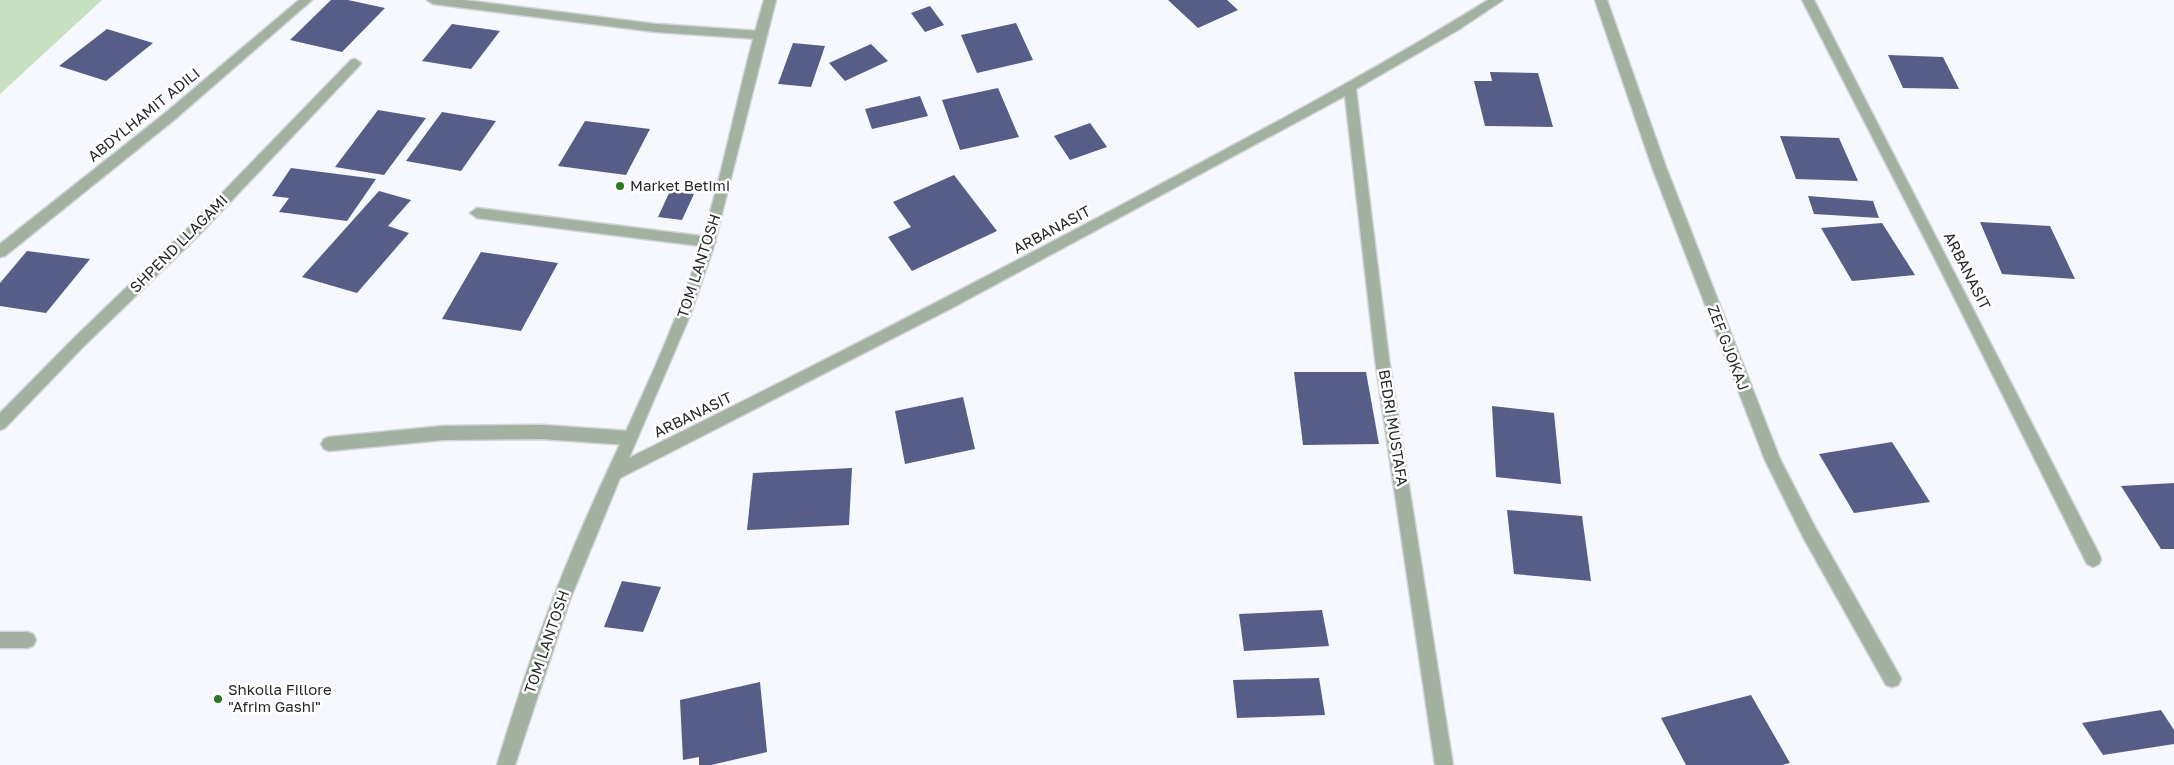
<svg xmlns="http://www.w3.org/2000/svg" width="2174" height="765" font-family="'Golos Text',sans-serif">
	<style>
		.green { fill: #c7e0c2 }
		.building { fill: #565d86 }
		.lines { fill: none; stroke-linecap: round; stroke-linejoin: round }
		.lane-casing { stroke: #d1d3d8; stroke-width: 3 }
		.street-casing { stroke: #d1d3d8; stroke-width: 3 }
		.lane { fill: #a2b1a0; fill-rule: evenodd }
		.street { fill: #a2b1a0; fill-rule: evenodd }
		.poi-dot { fill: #2d781e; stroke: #fff; stroke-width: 2 }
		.labels { text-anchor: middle; stroke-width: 5; stroke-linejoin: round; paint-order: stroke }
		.street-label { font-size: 15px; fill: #29292c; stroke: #fff }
		.poi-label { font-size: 15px; fill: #29292c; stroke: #fff; text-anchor: start }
	</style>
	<rect width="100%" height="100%" fill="#f6f8fe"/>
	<path class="green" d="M0,0h102l-102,94z"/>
	<path class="building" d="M331,0h17l37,8 -43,44 -52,-12z
		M1168,0h59l11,10 -40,18z
		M930,6l14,19 -19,7 -14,-19z
		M1016,23l17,37 -56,13 -16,-38z
		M452,24l48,7 -29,38 -49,-8z
		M107,29l46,14 -47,38 -47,-15z
		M793,43l32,3 -14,41 -33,-3z
		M871,44l17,17 -43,20 -16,-18z
		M1888,55l55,2 16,32 -56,-1z
		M1490,72l48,1 15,54 -68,-1 -11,-45h18z
		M998,88l21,49 -59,13 -18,-50z
		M920,96l8,20 -56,13 -7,-20z
		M378,110l48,8 -42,57 -49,-8z
		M442,112l54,9 -35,50 -55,-10z
		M585,121l65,8 -24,46 -68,-9z
		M1090,123l17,24 -37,13 -16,-24z
		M1780,136l59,2 19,43 -62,-2z
		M291,168l85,11 -29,42 -68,-9 10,-14 -17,-2z
		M954,175l43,56 -85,40 -24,-34 23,-10 -18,-25z
		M379,191l32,9 -23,26 21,7 -52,60 -55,-16z
		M670,191l24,3 -12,26 -24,-3z
		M1808,196l65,5 6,17 -65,-4z
		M1980,222l70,4 25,53 -73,-5z
		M1882,223l33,52 -63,6 -31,-53z
		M27,251l63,8 -44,54 -46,-7v-23z
		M481,252l77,11 -37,68 -79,-12z
		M1294,372h72l13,72 -76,1z
		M963,397l12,52 -70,15 -10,-53z
		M1492,406l62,7 7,71 -65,-7z
		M1892,442l38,60 -76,11 -35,-59z
		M852,468l-3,57 -102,5 6,-57z
		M2174,483v66h-13l-40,-63z
		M1507,510l75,6 9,65 -77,-7z
		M622,581l39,6 -18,45 -39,-5z
		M1322,610l7,36 -85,5 -5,-37z
		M1319,678l6,37 -88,3 -4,-38z
		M760,682l7,70 -56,13h-12v-8l-16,3 -3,-60z
		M1751,695l39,68 -8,2h-96l-25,-47z
		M2161,710l13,20v14l-71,11 -21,-32z"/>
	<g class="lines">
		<g class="lane-casing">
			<path id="lane" d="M427,0h37l192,24 103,7 6,4 -6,4 -103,-7 -223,-28z
				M477,208l232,29 7,5 -7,5 -232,-29 -7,-5z
				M542,425l87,6 5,2 3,5 -3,5 -5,2 -87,-6 -99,1 -114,11 -5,-2 -3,-5 3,-5 5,-2 114,-11z
				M0,632h27l6,2 3,6 -3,6 -6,2h-27z"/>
		</g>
		<g class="street-casing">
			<path id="street" d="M299,0h13l-138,120 -169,136 -5,1v-13l164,-130z
				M764,0h12l-63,249 -24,69 -60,140c168,-83 335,-169 500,-257 122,-65 243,-129 359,-201h15l-45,30 -102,59 33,270 64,406h-18l-60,-406 -30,-263 -395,213 -330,169 -51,124 -54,163h-18c22,-73 46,-145 76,-216 37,-89 83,-174 115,-265 33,-93 48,-190 76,-284z
				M1595,0h12l59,167 114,292 35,68 83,146 3,6 -3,6 -6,2 -6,-2 -83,-148 -38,-77 -113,-293z
				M1802,0h12l285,554 2,5 -2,5 -6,3 -6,-3 -155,-311z
				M355,59l6,4 -2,3 -159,168 -116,112 -79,82 -5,2v-17l74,-75 116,-112 161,-166z"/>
		</g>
		<use href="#lane" class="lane"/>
		<use href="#street" class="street"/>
	</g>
	<g class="poi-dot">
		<circle cx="620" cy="186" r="5"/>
		<circle cx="218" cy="699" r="5"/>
	</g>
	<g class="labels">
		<g class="street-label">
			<text transform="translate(144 115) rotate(-39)" y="5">ABDYLHAMIT ADILI</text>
			<text transform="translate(1052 230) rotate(-28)" y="5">ARBANASIT</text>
			<text transform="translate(179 244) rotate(-45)" y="5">SHPEND LLAGAMI</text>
			<text transform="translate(699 266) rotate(-72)" y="5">TOM LANTOSH</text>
			<text transform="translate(1967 271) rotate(63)" y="5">ARBANASIT</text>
			<text transform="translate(1728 348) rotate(69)" y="5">ZEF GJOKAJ</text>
			<text transform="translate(693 415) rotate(-26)" y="5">ARBANASIT</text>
			<text transform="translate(1393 428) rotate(81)" y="5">BEDRI MUSTAFA</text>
			<text transform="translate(547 642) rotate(-71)" y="5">TOM LANTOSH</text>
		</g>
		<g class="poi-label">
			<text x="630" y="191">Market Betimi</text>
			<text x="228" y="695">Shkolla Fillore<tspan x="228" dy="17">"Afrim Gashi"</tspan></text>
		</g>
	</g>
</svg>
